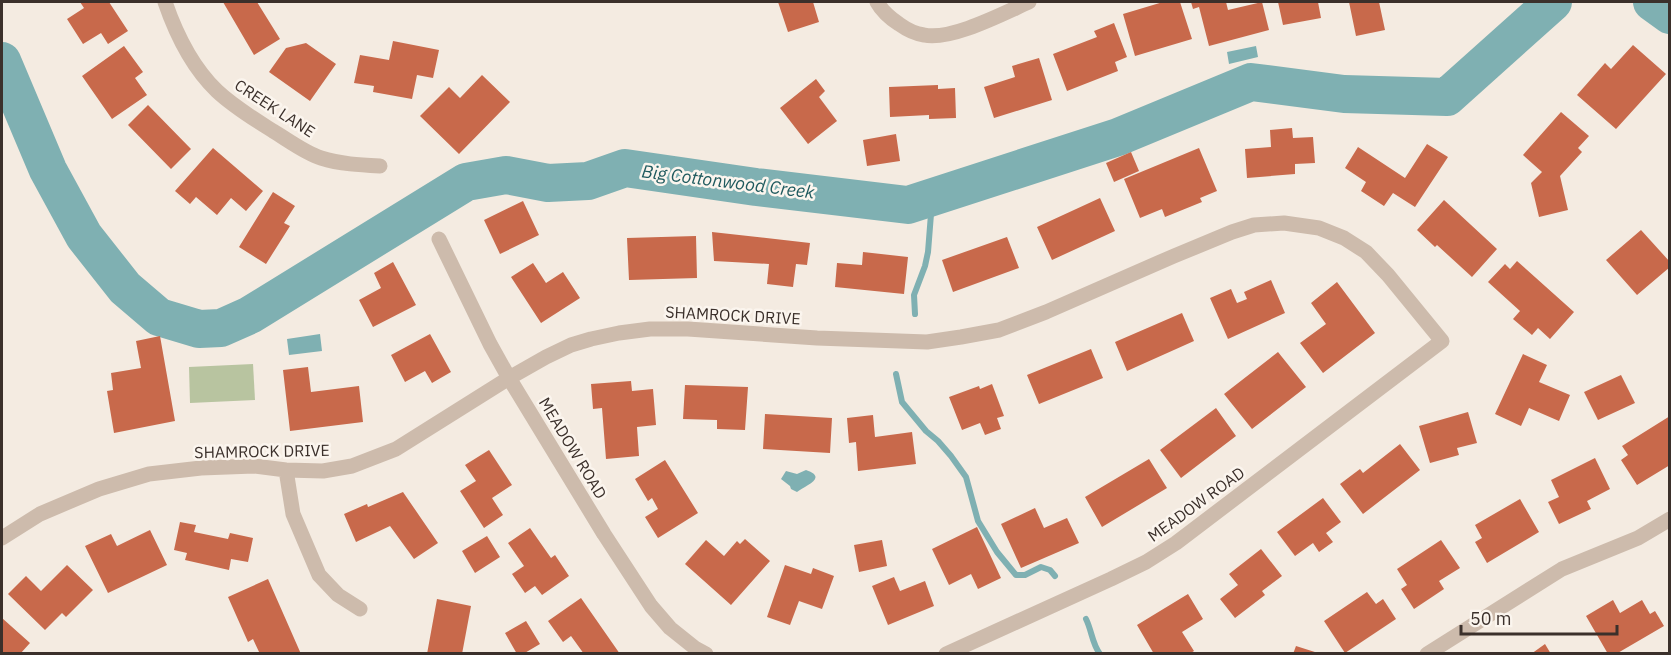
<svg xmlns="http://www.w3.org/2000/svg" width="1671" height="655" font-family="'IBM Plex Sans',sans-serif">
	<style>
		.green { fill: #b8c4a0 }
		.water { fill: #7fb0b2 }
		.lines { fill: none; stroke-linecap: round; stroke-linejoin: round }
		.stream { stroke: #7fb0b2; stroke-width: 6 }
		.river { stroke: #7fb0b2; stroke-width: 38 }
		.building { fill: #c8694b }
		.minor { stroke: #cdbbac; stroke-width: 15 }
		.labels { text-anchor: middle; stroke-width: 5; stroke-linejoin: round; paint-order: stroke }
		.street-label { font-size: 16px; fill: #3b302b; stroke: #fbf5ee }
		.water-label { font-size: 18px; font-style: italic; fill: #1f5a5e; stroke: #fbf5ee }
	</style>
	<rect width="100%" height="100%" fill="#f4ebe1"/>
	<path class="green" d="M253,364l2,36 -65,3 -1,-36z"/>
	<path class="water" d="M1256,46l2,11 -29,7 -2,-12z
		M320,334l2,17 -33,4 -2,-16z
		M806,470c23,8 -2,16 -9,22l-6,-3 -1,-3 -9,-7 5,-8 11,3z"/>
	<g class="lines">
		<path class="stream" d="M915,314l-1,-19 11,-29 3,-14 3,-38 -2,-15
			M896,374l6,28 24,29 12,10 13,15 15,21 12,44 19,31 19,23h9l16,-8 9,3 5,6
			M1086,619c6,12 6,25 14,35"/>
		<path class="river" d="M1652,2l18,13
			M2,61l46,109 36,66 41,52 34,29 40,12 22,-1 29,-13 216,-133 40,-7 42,8 40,-2 37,-13 131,19 152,18 210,-68 133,-55 93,12 103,3 106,-95"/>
	</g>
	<path class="building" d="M80,2h29l19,29 -20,13 -7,-11 -18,11 -16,-25 17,-11z
		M223,2h34l23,37 -26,16z
		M778,2h35l6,20 -31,10z
		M1163,2h17l12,37 -57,17 -12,-42z
		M1191,2h35l2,8 34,-8 7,28 -60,16 -10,-39 -6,2z
		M1278,2h40l3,16 -38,7z
		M1349,2h30l6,28 -29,6z
		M1114,23l13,34 -12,5 3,9 -51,20 -14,-37 44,-17 -3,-6z
		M393,41l46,9 -6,28 -16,-3 -5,24 -39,-7 1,-6 -20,-3 6,-28 29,5z
		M306,43l30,21 -26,37 -41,-29 17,-24z
		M1633,45l33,29 -50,55 -39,-34 28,-32 6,6z
		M124,46l19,26 -8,6 12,17 -35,24 -30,-43z
		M1039,58l13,42 -58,18 -10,-31 31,-10 -3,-11z
		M482,75l28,27 -51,52 -39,-38 29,-29 11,11z
		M816,79l9,12 -6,6 18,24 -29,23 -28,-36z
		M938,85v4l17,-1 1,30 -27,1v-4l-39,2 -1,-30z
		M148,105l43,44 -20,20 -43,-44z
		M1561,112l28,24 -11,12 4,4 -22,24 8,34 -29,7 -8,-34 11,-11 -19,-17z
		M1292,128l1,10 20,-1 2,26 -20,1v10l-48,4 -2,-29 26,-2 -1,-17z
		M896,134l4,27 -33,5 -4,-26z
		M1427,144l21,13 -33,50 -22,-14 -9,13 -23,-15 5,-9 -21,-14 13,-21 47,31z
		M213,148l50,43 -17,20 -15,-13 -14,17 -21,-18 -6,7 -15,-13z
		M1199,148l18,43 -17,7 2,4 -37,15 -3,-8 -22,9 -16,-39z
		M1131,152l8,19 -25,11 -8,-19z
		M273,192l22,14 -11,17 6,3 -24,38 -27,-17z
		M1100,198l15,33 -63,29 -15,-33z
		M1444,200l53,49 -25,28 -35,-32 -2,2 -18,-17z
		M523,201l16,34 -39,19 -16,-34z
		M1641,230l29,32v5l-33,28 -31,-35z
		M712,232l98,11 -3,22 -11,-1 -3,23 -26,-3 2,-20 -55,-3z
		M696,236l1,42 -68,2 -2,-42z
		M1007,237l12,31 -66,24 -11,-32z
		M863,252l45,5 -4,37 -69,-7 2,-24 25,2z
		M1517,261l57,51 -24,27 -12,-11 -6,7 -19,-16 7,-8 -32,-29 17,-18 5,5z
		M393,262l23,43 -43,22 -14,-27 22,-12 -7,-15z
		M533,263l13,20 17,-11 17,26 -39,25 -30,-46z
		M1271,280l14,33 -57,26 -18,-41 21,-9 6,14 10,-4 -3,-7z
		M1337,282l38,51 -52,40 -23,-30 26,-19 -15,-21z
		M1182,313l12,28 -67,30 -12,-29z
		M430,334l21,38 -19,11 -7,-12 -20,11 -14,-27z
		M160,336l15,85 -61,12 -7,-42 6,-1 -2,-17 30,-5 -5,-27z
		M1091,349l12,29 -64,26 -12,-29z
		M1278,352l28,35 -54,42 -28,-35z
		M1523,354l24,11 -8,17 31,13 -11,26 -30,-13 -8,18 -26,-12z
		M308,367l3,25 48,-6 4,36 -73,9 -7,-61z
		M1621,375l14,28 -37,17 -14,-28z
		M631,381l1,10 21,-2 3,36 -19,2 2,29 -33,3 -4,-51 -9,1 -2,-25z
		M992,384l12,32 -7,2 4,11 -16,6 -5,-12 -18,7 -13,-33 30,-11 1,3z
		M685,385l63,2 -3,43 -28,-1v-9l-34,-1z
		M1216,408l20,28 -55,42 -21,-28z
		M1468,412l9,31 -20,5 2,7 -29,8 -11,-37z
		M765,414l67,4 -2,35 -67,-4z
		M873,415l2,22 37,-5 4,32 -58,7 -2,-29 -7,1 -2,-25z
		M1670,416v49l-33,20 -16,-25 7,-5 -6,-9z
		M1400,444l20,26 -57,44 -23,-30 20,-15 3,4z
		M489,450l23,35 -20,13 11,17 -19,13 -24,-37 16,-10 -11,-16z
		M1595,458l15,31 -23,12 4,8 -32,15 -11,-22 11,-5 -8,-17z
		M1149,459l18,29 -65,39 -17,-30z
		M665,460l33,53 -40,25 -13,-21 13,-8 -6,-11 -4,3 -13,-22z
		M403,492l35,51 -24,16 -24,-33 -34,16 -12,-28 23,-10 1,3z
		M1323,498l18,24 -15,11 7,9 -14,10 -6,-9 -18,13 -18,-24z
		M1520,499l19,33 -52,31 -12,-21 7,-4 -7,-13z
		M1035,508l9,20 23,-10 12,25 -58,25 -20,-44z
		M180,522l16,3 -2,7 34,7 2,-6 23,5 -5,24 -17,-3 -2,11 -44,-10 2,-7 -13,-3z
		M977,527l24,51 -23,11 -7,-15 -22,11 -17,-36z
		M530,528l21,30 4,-3 14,21 -27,19 -7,-9 -10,7 -13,-19 12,-8 -16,-23z
		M150,530l17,35 -59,28 -23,-47 26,-12 6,12z
		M487,536l13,21 -25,16 -13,-22z
		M745,539l25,22 -39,44 -46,-41 21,-24 18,16 13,-15 3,3z
		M882,540l5,26 -28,6 -5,-27z
		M1441,540l19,28 -21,13 5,8 -30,20 -13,-20 6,-4 -10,-16z
		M1261,549l21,27 -20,15 3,4 -30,23 -15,-19 18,-14 -9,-11z
		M67,565l26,25 -27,27 -4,-4 -17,17 -37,-36 18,-18 15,15z
		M785,565l26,9 2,-6 21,8 -12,33 -23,-8 -9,24 -23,-8z
		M894,577l6,14 25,-10 9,25 -46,19 -16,-39z
		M268,579l33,75h-41l-7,-15 -5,3 -20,-45z
		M1367,592l9,12 7,-5 13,20 -51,34 -21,-32z
		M1188,594l15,25 -21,13 12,19 -5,3h-35l-17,-29z
		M581,598l39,56h-36l-13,-18 -8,6 -15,-21z
		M437,599l34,7 -9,48h-35z
		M1613,600l7,13 22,-13 8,14 5,-3 9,15 -48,28h-8l-22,-38z
		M2,618l28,25 -10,11h-18z
		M526,621l14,23 -17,10h-6l-12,-21z
		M1545,644l6,10h-20z
		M1296,646l22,7v1h-25z"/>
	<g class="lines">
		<path class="minor" d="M165,2c11,32 27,65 52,89 17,16 37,28 56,40 15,9 32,22 48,27 19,6 39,7 59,8
			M877,2c5,9 13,16 22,22 7,5 17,10 25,11 27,6 80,-22 105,-33
			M439,239l51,105 19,34 95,156 47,72 19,22 25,20 11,6
			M286,470l7,44 26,61 19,20 22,14
			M2,538l38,-24 59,-25 50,-15 52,-6 53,-2 32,4 37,1 29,-5 44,-17 113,-71 37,-21 25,-12 20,-6 28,-6 31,-4h38l129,9 110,4 34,-5 38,-7 47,-18 128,-56 58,-24 22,-7 30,-2 35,5 25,10 22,14 22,23 54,66 -266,202 -30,19 -35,17 -165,75
			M1427,654l135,-85 76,-31 32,-19"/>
	</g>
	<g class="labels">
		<g class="street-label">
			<text transform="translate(275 108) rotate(33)" y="6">CREEK LANE</text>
			<text transform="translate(733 315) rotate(3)" y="6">SHAMROCK DRIVE</text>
			<text transform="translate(573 448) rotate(59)" y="6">MEADOW ROAD</text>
			<text transform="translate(262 451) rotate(-1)" y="6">SHAMROCK DRIVE</text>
			<text transform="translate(1196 504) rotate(-36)" y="6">MEADOW ROAD</text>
		</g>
		<g class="water-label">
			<text transform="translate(728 182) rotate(7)" y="6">Big Cottonwood Creek</text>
		</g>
	</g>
	<rect width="1671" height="655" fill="none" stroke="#3b302b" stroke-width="6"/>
	<path d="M1461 625v9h156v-9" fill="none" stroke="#3b302b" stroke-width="3"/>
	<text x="1470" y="625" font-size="18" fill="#3b302b" stroke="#fbf5ee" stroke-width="4.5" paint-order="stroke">50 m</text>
</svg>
